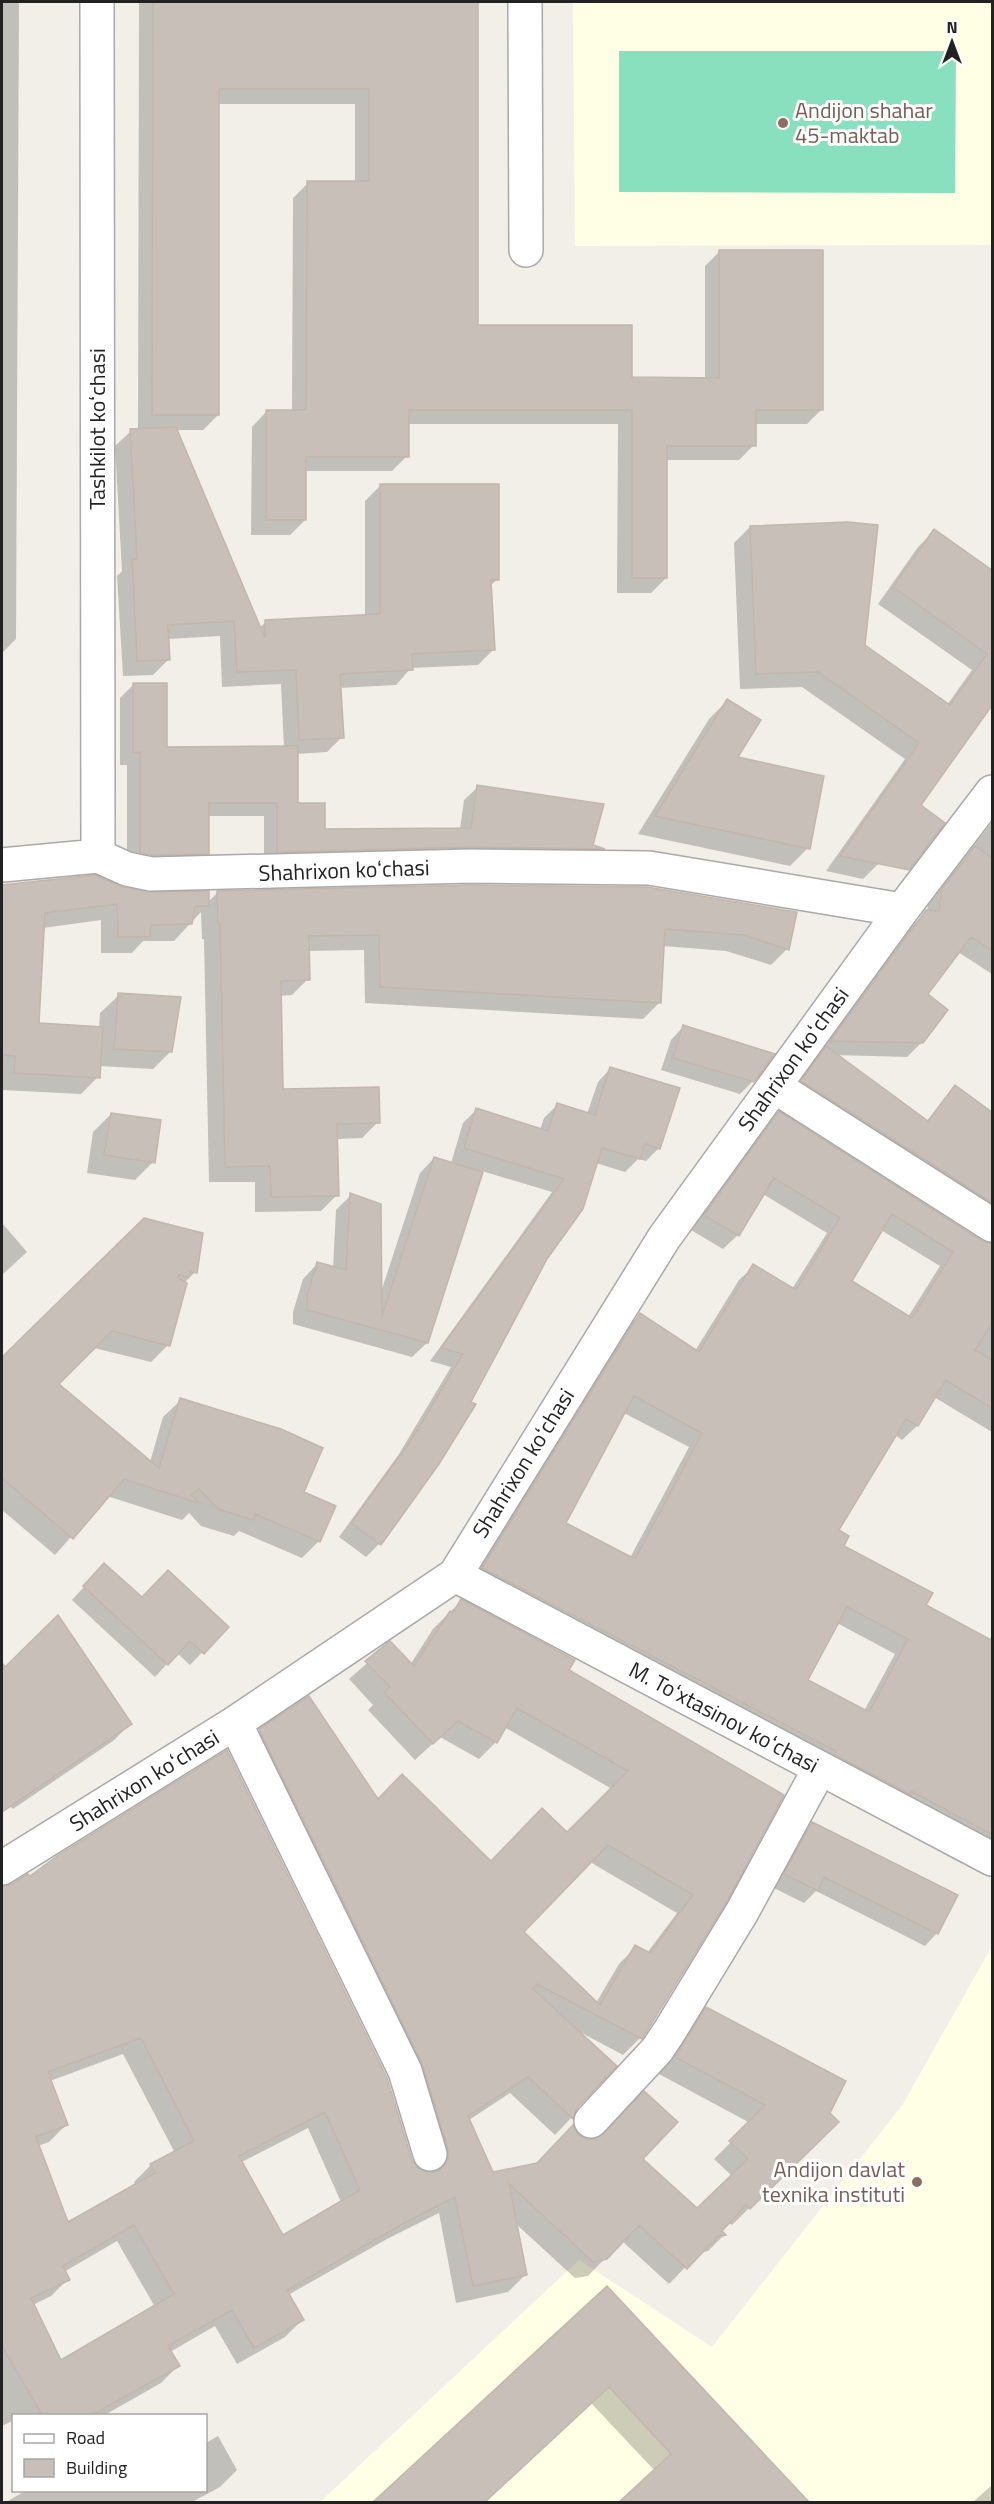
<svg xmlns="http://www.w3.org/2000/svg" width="994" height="2504" font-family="'Titillium Web',sans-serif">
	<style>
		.education { fill: #ffffe5 }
		.pitch { fill: #88e0be }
		.shadow { fill: #0003; fill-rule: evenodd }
		.building { fill: #c7bfb8; stroke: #c4b6ab; stroke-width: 1.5; fill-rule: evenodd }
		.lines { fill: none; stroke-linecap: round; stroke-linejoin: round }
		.minor-casing { stroke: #a9a9a9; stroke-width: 36 }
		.minor { stroke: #fff; stroke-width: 33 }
		.education-dot { fill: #8d6e63; stroke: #fff; stroke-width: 2 }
		.labels { text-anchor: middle; stroke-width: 6; stroke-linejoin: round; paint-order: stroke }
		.education-label { font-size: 22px; fill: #785e54; stroke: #fff; text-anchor: start }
		.street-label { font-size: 22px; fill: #222; stroke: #fff }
	</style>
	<rect width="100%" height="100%" fill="#f2efe9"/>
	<path class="education" d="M573,2h419v243l-417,1z
		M992,1946v556h-672l259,-242 133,87 191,-243z"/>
	<path class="pitch" d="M619,51h337l-1,142 -336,-1z"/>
	<path class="shadow" d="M2,2h17l-3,637 -14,14z
		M139,2h338l-1,324 155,52 74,1v-113l15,-15 102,158 -15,15h-53v21l-15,15h-73v118l-15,15h-34l1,-169h-211v32l-15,15h-87v49l-15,15h-39l1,-108 15,-16h25l1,-213 15,-15h47v-79h-137v311l-15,15h-28l84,198 7,-6 99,-6v-115l15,-15 118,93 -8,7 3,64 -15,15 -67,3 -15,17 -57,3 3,49 -15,15 -31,2 1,50 27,26 136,-1 4,-29 14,-13 125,62 -13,13 -326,3v-49h-56v37l-14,14 -67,-1v-101h-7v-67l13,-13 33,64 118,-1 -3,-64 -59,3 -2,-51 -52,3 1,20 -16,16 -30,1 -6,-100 5,-5 -7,-125 16,-15 7,-1z
		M750,527l113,119 84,59 25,-35 -94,-66 40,-57 16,-16 58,42v129l-113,161 -16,16 -37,-8 79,-112 -103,-72 -62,2 -6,-146z
		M727,701l9,57 72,90 -18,18 -152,-32 71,-115z
		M992,822v152l-34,-22 -32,43 -4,47 -15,15 -71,-2 90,67 29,-35 37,28v114l-204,-133 124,-170 15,-15 1,-6z
		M95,877l24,11 89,14 9,-9 430,-5 140,61 -16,16 -45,-14 -63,-5 -4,57 -16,16 -278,-16 -1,-53 -57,1 1,28 -16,16 -13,1 2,94 97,32 -16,16 -26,1 1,56 -16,16 -66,1v-30h-46l-5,-243h-2l-1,-27 -27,29h-31l-11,12h-31v-33l-58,8 -6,96 62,4 1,-15 19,-18 52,56 -18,18 -54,-3 -1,11 -17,17 -79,-4v-202z
		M683,1027l70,54 -13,13 -79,-24 10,-30z
		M611,1068l48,80 -13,13 -8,-2 -13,13 -29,-9 -50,95 -167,286 -13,13 -27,-20 60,-83 52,-87 -21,-6 122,-169 -70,-21 -55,172 -15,14 -119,-33v-12l10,-33 14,-15 16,4 3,-58 15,-15 30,97 39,-119 14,-15 17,5 12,-40 13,-13 64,20 4,-12 13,-13 30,9 11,-32z
		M779,1113l202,129 11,3v187l-58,-35 -17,29 -15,14 -7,-5 -58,96 5,15 82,60 65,34 3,-4v220l-524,-273 157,-254 15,-14 55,36 44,-71 15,-14 38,23 35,-56 -64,-39 -25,41 -15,14 -32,-19 74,-102zM881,1230l59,36 -32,51 -58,-36zM624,1413l65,34 -59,111 -66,-35zM837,1623l58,31 -31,57 -58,-31z
		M111,1114l42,48 -18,18 -48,-7 6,-41z
		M144,1219l51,53 -11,11 -16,62 -17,17 -57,-14 -37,36 93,78 13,-45 18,-17 121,92 17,49 -17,17 -63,-27 -5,5 -33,-10 -12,-13 -7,7 -75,-24 -52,59 -53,-45v-151z
		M2,1223l25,29 -25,23z
		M92,1578l50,21 85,28 -37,38 -13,-12 -22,24 -83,-77z
		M461,1601l106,70 157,231 -84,136 -17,17 -43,-23 -4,75 -5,11 -16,17 -45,-42 -41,27 23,53 46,-9 40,-28 63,23 56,51 35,-34 -18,-17 36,-36 -91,-49 31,-49 17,-17 129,114 -104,103 -4,-3 -8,9 4,4 -16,16 -9,2 -30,31 -47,-43 -34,35 -13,2 -60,-55 10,52 -17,17 -52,11 -17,-90 -52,26 -99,56 14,25 -17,17 -48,27 -22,-38 -45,26 8,14 -17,17 -58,33h-89v4l-12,6v-538l26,-12 383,285 6,8 15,5 -1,-8 -188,-418 17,-17 117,70 114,62 76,-29 45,-45 -108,-62 -8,15 -17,17 -39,-22 -25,23 -47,-50 5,-5 -24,-26 41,-36 20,22 23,-36zM590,1862l87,51 -30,40 -11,-6 -17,17 -23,39 -74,-71zM123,2054l52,99 -24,12 -17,17 2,4 -69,39 -29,-79 11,-4 17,-17 -16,-44zM308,2128l33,74 -58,35 -43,-74zM117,2241l38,66 -94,55 -28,-57 18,-9 17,-17 -4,-7z
		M2,1662l5,5 123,57 -17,17 -100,68 -11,-11z
		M813,1824l124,109 -12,13 -109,-55 -12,12 -32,-16 28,-51z
		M607,2288l200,214h-186l34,-31 -64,-68 -107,99h-109z
		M218,2436l19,34 -17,17 -28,15h-186l21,-12h179v-47z
		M992,2485v17h-19z"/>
	<path class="building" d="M153,2h325v323h154v52l87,1v-128h104v160h-67v36h-89v132h-35v-168h-223v47h-103v63h-40v-110h40l1,-229h62v-92h-150v326h-67z
		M176,427l89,211v-18l115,-6v-130h119v96h-8l4,70 -83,4 1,16 -73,4 4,64 -45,2 -3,-70 -59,2 -3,-51 -66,4 2,35 -33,1 -5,-102h5l-7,-130z
		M848,522l30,3 -13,120 85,60 37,-51 -94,-67 41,-58 59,42v133l-72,101 24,18 -36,47 -69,-14 79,-113 -101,-71 -62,2 -6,-148z
		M133,683h34v64l131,-1v57h27v26l146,-1 6,-43 127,19 -11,41 12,4 -135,-2 -193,5v-49h-68v51l-56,1 -13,-2v-101l-7,1z
		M727,699l34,21 -23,37 86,19 -14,73 -155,-33z
		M975,846l18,13v92l-22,-14 -43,57 20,16 -25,33 -93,-2 96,-131 13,1 3,-22z
		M95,875l25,11 27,6 62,-1v15h-14l-3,18 -41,1 -1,12h-32l-1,-33 -72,9 -6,110 64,4 -3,51 -86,-5 1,-17 -13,-1v-170z
		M470,885l177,2 150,25 -8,38 -46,-15 -78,-6 -4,74 -281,-16 -1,-52 -70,1 1,44 -29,1 2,108 96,-2 1,36 -43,1 2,72 -68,1 -1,-31 -45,1 -5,-243h-2l-1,-33z
		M118,993l63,4 -9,55 -58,-3z
		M683,1025l92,29 -21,28 -81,-24z
		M826,1046l102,75 27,-36 38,28v90l-192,-122z
		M610,1067l70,21 -20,61 -15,-5 -5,15 -38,-11 -19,61 -36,50 -76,143 5,2 -37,60 -58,81 -30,-22 61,-84 51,-85 -22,-6 123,-169 -100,-31 12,-40 72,23 9,-28 38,12z
		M779,1111l203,130 11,3v77l-18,29 18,11v48l-47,-29 -28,46 -12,-7 -67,111 10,6 -5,10 89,47 -7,12 67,36v194l-82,-44 -1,3 -75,-39 1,-4 -354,-183 158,-255 59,39 54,-88 43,26 44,-72 -66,-40 -35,58 -35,-21zM892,1214l61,38 -41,66 -60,-37zM634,1396l68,37 -67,126 -69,-36zM847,1607l61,32 -39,73 -61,-32z
		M111,1113l50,7 -6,43 -51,-8z
		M434,1157l49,15 -55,171 -121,-33v-14l10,-34 29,8 4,-77 31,11 1,112z
		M144,1218l59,15 -6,40 -7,-1 -1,5 -10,-2 -1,3 9,5 -17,63 -58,-15 -53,53 100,84 21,-70 101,31 42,19 -19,44 32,14 -16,36 -65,-28 -2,6 -35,-11 -19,-20 -8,6 10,9 -77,-25 -51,60 -71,-61v-121z
		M104,1563l38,34 26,-27 61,57 -25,27 -14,-13 -22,24 -85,-79z
		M461,1599l114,61 -6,10 215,125 -58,108 -84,136 -105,-55 -4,5 84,77 -40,42 -4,11 -45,-42 -60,39 25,56 44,-9 36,-38 6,10 8,4h10l47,-48 34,31 -35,37 54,49 51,-49 -19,-18 36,-36 -90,-48 31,-50 140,74 -16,32 9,9 -89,87 -4,-4 -24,26 4,4 -9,2 -30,32 -48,-44 -32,34 -14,3 -84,-78 18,91 -54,11 -18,-89 -49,25 -119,68 17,30 -50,28 -22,-38 -64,36 12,20 -88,49h-50l-40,-69v-459l10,-3 16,-10 2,2 27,-20 170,-106 160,328 25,82 6,8 8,4h10l7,-5 5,-8v-10l-26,-86 -163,-334 50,-33 69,103 24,-25 89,87 51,-53 25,24 61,-61 -111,-63 -20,35 -39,-22 -25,23 -49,-52 6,-5 -25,-26 25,-20 24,25 36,-55 3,2zM608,1845l85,50 -43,58 -15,-8 -35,60 -76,-73zM141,2038l53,103 -44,23 5,9 -87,49 -32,-85 32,-12 -20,-53zM325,2112l35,78 -77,45 -44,-79zM134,2225l40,69 -113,66 -30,-62 39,-18 -7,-14z
		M58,1615l74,109 -130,88v-142z
		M812,1822l146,73 -20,39 -114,-57 -6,14 -34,-17z
		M607,2286l202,216h-190l52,-48 -62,-67 -124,115h-112z"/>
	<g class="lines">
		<g class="minor-casing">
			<path id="minor" d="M97,2l1,854
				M525,2l1,248
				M2,865l96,-9 29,13 24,5 319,-8 179,2 253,42
				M774,1086l218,139
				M455,1575l537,284
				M235,1723l170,348 25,83
				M2,1868l233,-145 220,-148 209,-337 238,-328 90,-118
				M591,2121l66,-71 12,-18 73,-120 78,-144"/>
		</g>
		<use href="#minor" class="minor"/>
	</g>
	<g class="education-dot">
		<circle cx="783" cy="123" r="6"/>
		<circle cx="917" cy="2182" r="6"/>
	</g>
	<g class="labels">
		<g class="education-label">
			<text x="795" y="118">Andijon shahar<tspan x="795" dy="25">45-maktab</tspan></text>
			<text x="905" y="2177" text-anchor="end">Andijon davlat<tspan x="905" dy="25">texnika instituti</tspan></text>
		</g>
		<g class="street-label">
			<text transform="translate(97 429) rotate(-90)" y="8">Tashkilot koʻchasi</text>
			<text transform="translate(344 870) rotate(-2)" y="8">Shahrixon koʻchasi</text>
			<text transform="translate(793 1059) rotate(-54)" y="8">Shahrixon koʻchasi</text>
			<text transform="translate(523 1463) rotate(-58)" y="8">Shahrixon koʻchasi</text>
			<text transform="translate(724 1717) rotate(28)" y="8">M. Toʻxtasinov koʻchasi</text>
			<text transform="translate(144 1780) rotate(-32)" y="8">Shahrixon koʻchasi</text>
		</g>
	</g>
	<rect width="994" height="2504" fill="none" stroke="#222222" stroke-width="6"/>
	<rect x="12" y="2414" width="195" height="78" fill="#ffffff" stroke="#a7a7a7" stroke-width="1.5"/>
	<rect x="24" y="2434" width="30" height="9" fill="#ffffff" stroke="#a7a7a7" stroke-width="1.5"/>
	<text x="66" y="2444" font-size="18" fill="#222222">Road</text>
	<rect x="24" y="2459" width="30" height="18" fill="#c7bfb8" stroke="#a7a7a7" stroke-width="1.5"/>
	<text x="66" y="2474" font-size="18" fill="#222222">Building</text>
	<g transform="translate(952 42)" stroke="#ffffff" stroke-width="4.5" paint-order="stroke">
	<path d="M0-4.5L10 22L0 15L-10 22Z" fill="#222222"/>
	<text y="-9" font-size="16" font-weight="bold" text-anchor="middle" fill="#222222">N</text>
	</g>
</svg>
